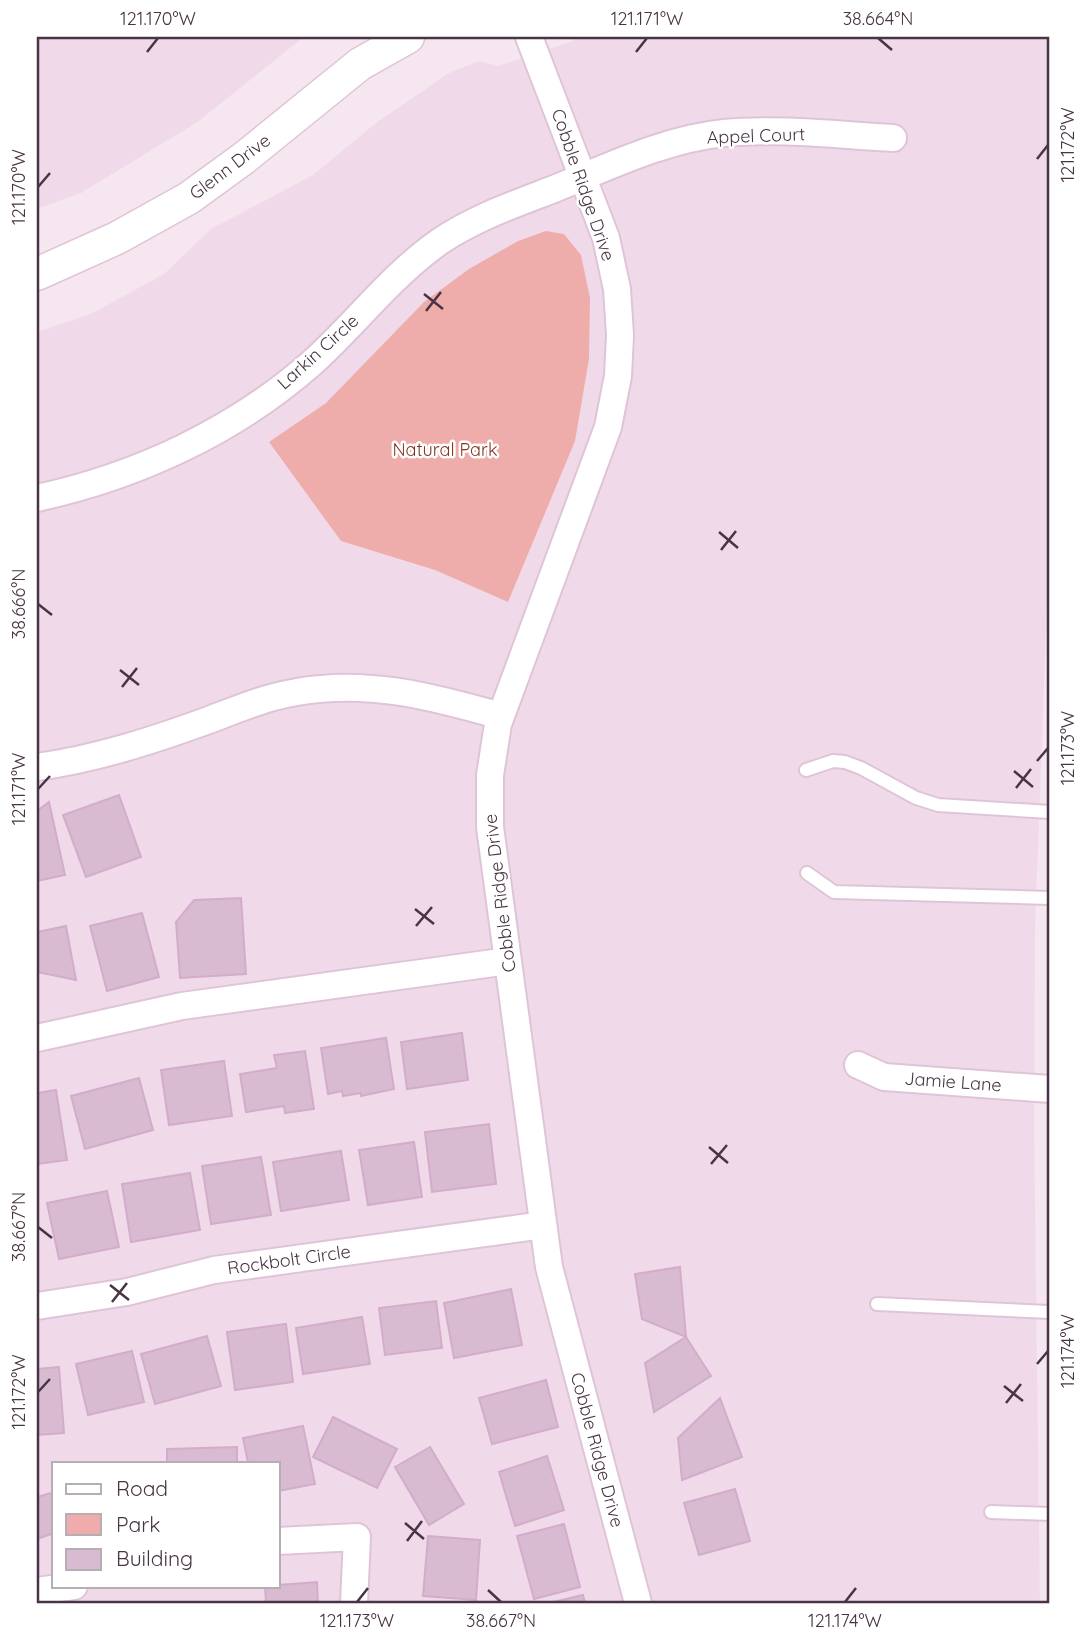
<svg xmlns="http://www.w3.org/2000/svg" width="1087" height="1640" font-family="Quicksand,sans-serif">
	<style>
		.residential { fill: #f0daea; fill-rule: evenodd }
		.green { fill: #eeadaa }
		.building { fill: #d8bad1; stroke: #d3accb; stroke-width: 2 }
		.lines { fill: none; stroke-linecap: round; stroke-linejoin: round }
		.service-casing { stroke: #dfc4d8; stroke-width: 16 }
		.minor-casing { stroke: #dfc4d8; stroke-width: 30 }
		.tertiary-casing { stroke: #dfc4d8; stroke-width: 35 }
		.service { stroke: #fff; stroke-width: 12 }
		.minor { stroke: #fff; stroke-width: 26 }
		.tertiary { stroke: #fff; stroke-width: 32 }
		.ticks { fill: none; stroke: #483444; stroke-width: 2.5 }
		.labels { text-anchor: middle; stroke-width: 5; stroke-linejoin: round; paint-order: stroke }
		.street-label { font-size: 18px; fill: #483444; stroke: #fff }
		.park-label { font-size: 18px; fill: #813620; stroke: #fff }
		.neatline { fill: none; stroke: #483444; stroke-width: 2.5 }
		.ticks-label { font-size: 18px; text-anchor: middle; fill: #483444 }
	</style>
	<rect width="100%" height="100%" fill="#f5e6f0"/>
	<path class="residential" d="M37,37h267l-108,86 -115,70 -44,16z
		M574,37h476v482l-15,411 -1,195 6,478h-1003v-1271l54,-18 73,-40 47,-45 102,-54 63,-52 73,-50 30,-12 19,5 75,-25zM54,1463h224v123h-224z"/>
	<path class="green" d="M546,231l18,3 17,21 9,43 -1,61 -14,82 -67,161 -73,-32 -94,-29 -72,-99 57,-39 98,-101 45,-33 49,-28z"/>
	<path class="building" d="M119,795l22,62 -55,20 -23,-62z
		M49,802l16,73 -28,6v-70z
		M241,898l5,76 -66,4 -4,-56 18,-22z
		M142,913l17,64 -52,14 -17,-65z
		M66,926l10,54 -39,-8v-40z
		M462,1033l6,47 -61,9 -6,-47z
		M386,1038l8,51 -33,7v-3l-18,3 -1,-5 -14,3 -7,-46z
		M305,1051l9,58 -29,4 -1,-7 -38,6 -6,-38 37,-6 -3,-13z
		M224,1061l8,55 -63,9 -8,-55z
		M139,1078l14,52 -68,19 -14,-53z
		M56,1090l11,70 -30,4v-71z
		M489,1124l7,60 -64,8 -7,-60z
		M414,1142l8,55 -54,8 -9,-55z
		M341,1151l8,49 -68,11 -8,-49z
		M261,1157l10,58 -60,9 -9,-58z
		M190,1173l10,57 -69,12 -9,-58z
		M107,1191l12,56 -60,12 -12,-56z
		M680,1267l6,70 -44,-18 -7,-45z
		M511,1289l11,56 -68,13 -10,-55z
		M436,1301l6,47 -57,7 -6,-47z
		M362,1317l8,47 -67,10 -7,-46z
		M286,1324l7,58 -58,8 -8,-58z
		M207,1336l14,50 -66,18 -14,-50z
		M686,1337l25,39 -57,36 -9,-49z
		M132,1351l12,51 -56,13 -12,-51z
		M59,1367l5,66 -27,2v-66z
		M546,1380l12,47 -66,17 -13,-46z
		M720,1398l22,59 -60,23 -4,-42z
		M333,1417l64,32 -20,39 -64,-31z
		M303,1426l12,58 -37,7v-28h-30l-5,-25z
		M237,1447v16h-70v-14z
		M430,1447l34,57 -35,21 -34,-58z
		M547,1456l17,54 -49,16 -16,-54z
		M735,1489l15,52 -51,14 -15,-52z
		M54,1492v41l-17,6v-42z
		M564,1524l16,63 -46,12 -17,-63z
		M428,1536l52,4 -4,60 -53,-4z
		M317,1582l1,21h-52l-1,-17z
		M583,1595l2,8h-36z"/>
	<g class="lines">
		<g class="service-casing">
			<path id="service" d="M806,770l27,-9 12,1 16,6 55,30 22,7 112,7
				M807,873l27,19 216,6
				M877,1304l173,8
				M991,1512l59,2"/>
		</g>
		<g class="minor-casing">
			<path id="minor" d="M529,37l77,201 11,51 3,46 -2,41 -10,51 -110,297 -8,51v52l59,440 89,336
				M37,498c101,-22 198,-67 276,-136 43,-39 78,-86 126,-120 35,-24 76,-38 115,-53 54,-22 111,-50 170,-56 56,-5 113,2 169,5
				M37,767c58,-8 114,-26 169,-46 30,-11 59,-24 91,-29 70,-13 137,5 204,24
				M37,1038l145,-32 326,-45
				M858,1065l26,12 166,12
				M37,1306l90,-14 87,-22 329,-45
				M278,1541l79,-4 -3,66
				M37,1591l37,-5"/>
		</g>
		<g class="tertiary-casing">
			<path id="tertiary" d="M37,274l80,-36 72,-40 55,-40 116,-94 48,-27"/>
		</g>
		<use href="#service" class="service"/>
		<use href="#minor" class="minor"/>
		<use href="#tertiary" class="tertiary"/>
	</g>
	<path class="ticks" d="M878,38l14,12M147,52l11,-14M636,52l11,-14M1037,159l11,-14M38,187l12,-14M424,294l19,15M426,311l15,-19M719,532l19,16M721,550l15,-19M38,604l14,11M120,670l19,15M122,687l15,-19M1037,761l11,-13M1014,771l19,16M1016,788l15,-19M38,789l12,-13M415,909l19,15M416,926l16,-19M709,1147l19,16M711,1164l16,-19M38,1227l14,11M110,1285l19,15M112,1302l15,-19M1037,1364l11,-13M1004,1386l19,15M38,1392l12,-13M1006,1403l15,-19M405,1523l19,16M407,1541l15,-20M488,1590l13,12M357,1602l11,-14M845,1602l11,-14"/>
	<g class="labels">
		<g class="street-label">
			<text transform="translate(756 136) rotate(-2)" y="6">Appel Court</text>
			<text transform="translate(230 167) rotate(-37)" y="6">Glenn Drive</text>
			<text transform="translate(583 185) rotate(71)" y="6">Cobble Ridge Drive</text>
			<text transform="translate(318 352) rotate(-42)" y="6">Larkin Circle</text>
			<text transform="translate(500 893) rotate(-97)" y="6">Cobble Ridge Drive</text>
			<text transform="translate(953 1082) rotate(4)" y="6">Jamie Lane</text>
			<text transform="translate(289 1260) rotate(-8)" y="6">Rockbolt Circle</text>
			<text transform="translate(597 1450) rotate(75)" y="6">Cobble Ridge Drive</text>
		</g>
		<g class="park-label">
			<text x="445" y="456">Natural Park</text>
		</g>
	</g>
	<rect width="1087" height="1640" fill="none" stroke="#ffffff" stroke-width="77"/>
	<rect x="52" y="1462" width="228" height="126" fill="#ffffff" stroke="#b6aeb4" stroke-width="2"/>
	<rect x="66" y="1484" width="35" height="10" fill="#ffffff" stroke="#b6aeb4" stroke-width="2"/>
	<text x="116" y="1496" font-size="21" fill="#483444">Road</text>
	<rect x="66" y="1514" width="35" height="21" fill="#eeadaa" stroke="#b6aeb4" stroke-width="2"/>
	<text x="116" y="1532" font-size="21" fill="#483444">Park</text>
	<rect x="66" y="1549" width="35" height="21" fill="#d8bad1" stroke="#b6aeb4" stroke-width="2"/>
	<text x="116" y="1566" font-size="21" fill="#483444">Building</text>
	<rect x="38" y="38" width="1010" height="1564" class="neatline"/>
	<g class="ticks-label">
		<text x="158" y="25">121.170°W</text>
		<text x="647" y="25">121.171°W</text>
		<text x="878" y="25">38.664°N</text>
		<text transform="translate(1068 145) rotate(-90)" y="6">121.172°W</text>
		<text transform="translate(19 187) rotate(-90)" y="6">121.170°W</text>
		<text transform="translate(19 604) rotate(-90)" y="6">38.666°N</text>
		<text transform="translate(1068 748) rotate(-90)" y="6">121.173°W</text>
		<text transform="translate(19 789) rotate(-90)" y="6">121.171°W</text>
		<text transform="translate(19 1227) rotate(-90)" y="6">38.667°N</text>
		<text transform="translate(1068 1351) rotate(-90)" y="6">121.174°W</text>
		<text transform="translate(19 1392) rotate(-90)" y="6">121.172°W</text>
		<text x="357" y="1627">121.173°W</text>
		<text x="501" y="1627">38.667°N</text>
		<text x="845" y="1627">121.174°W</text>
	</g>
</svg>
